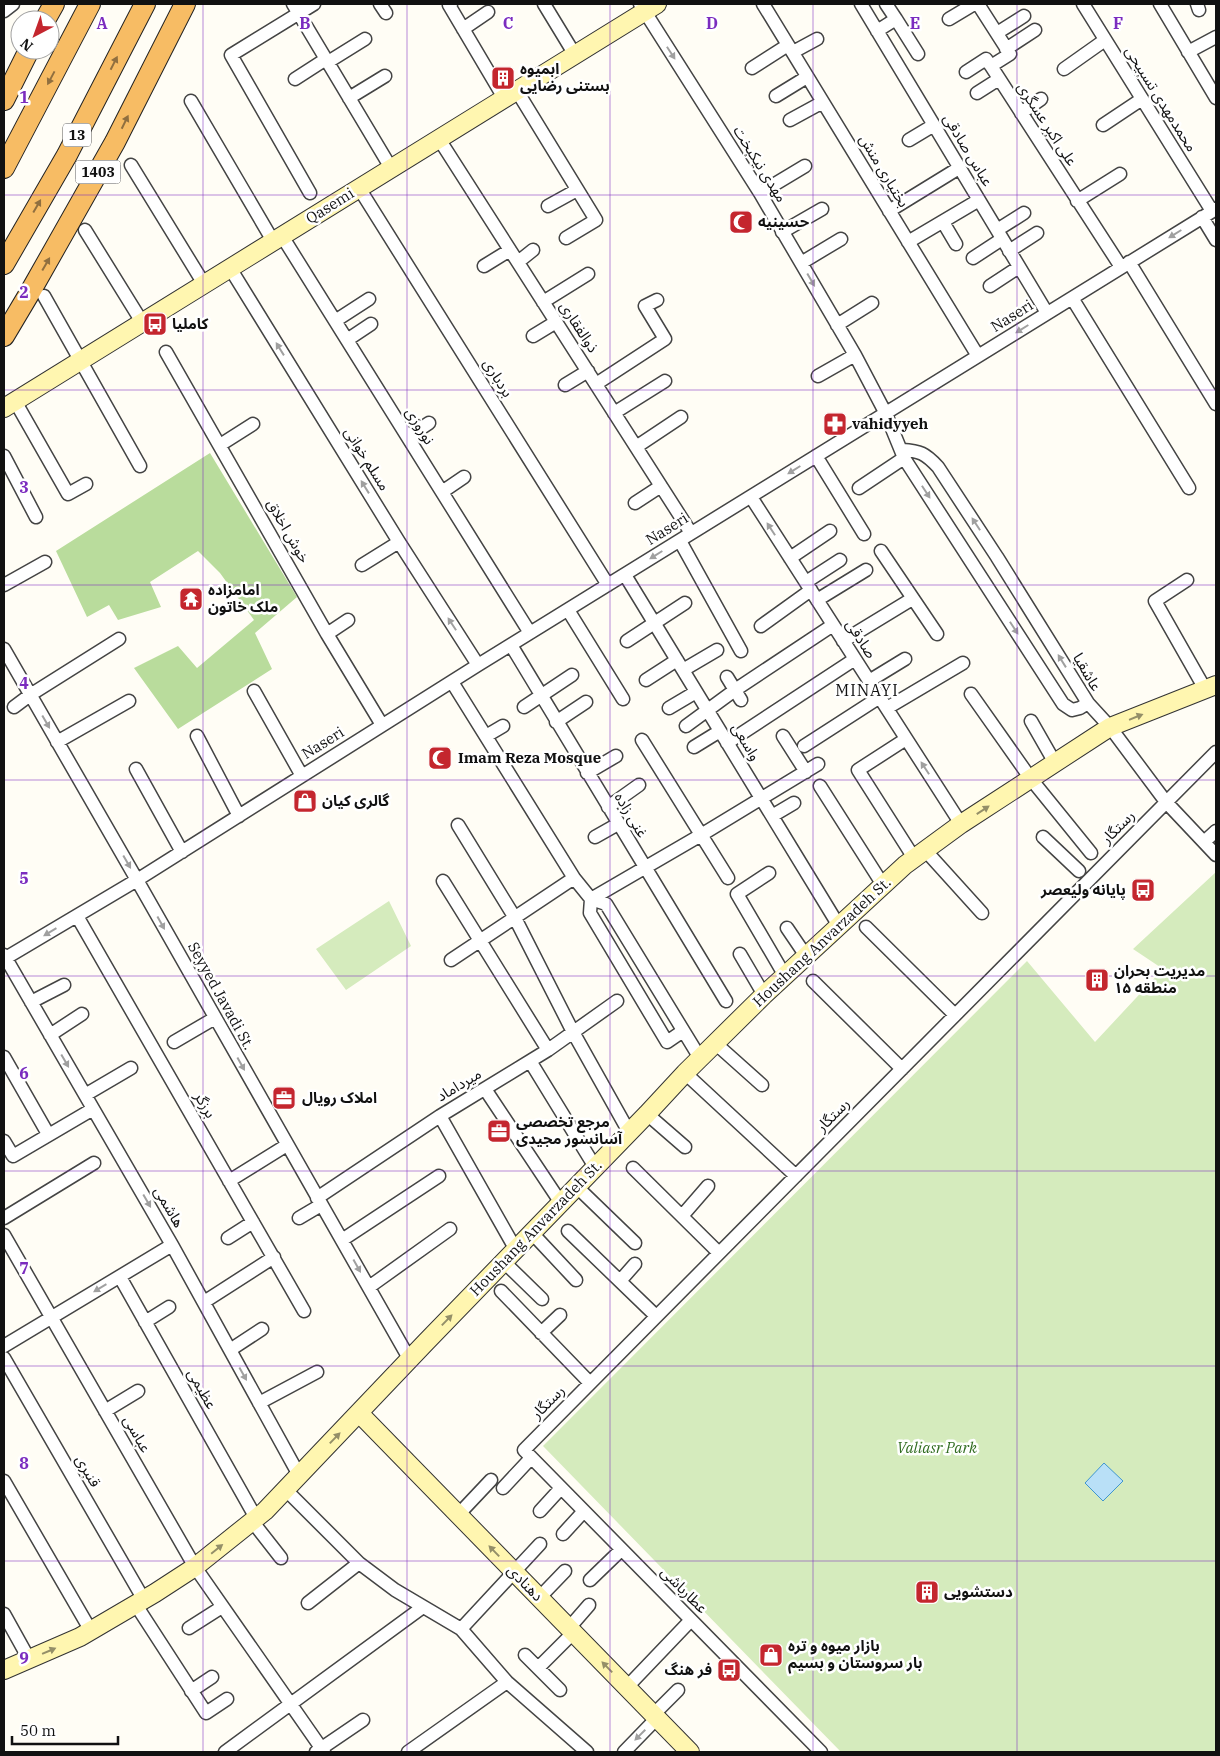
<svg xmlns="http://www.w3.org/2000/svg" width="1220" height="1756" font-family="'IBM Plex Serif','Noto Sans Arabic',serif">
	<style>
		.green { fill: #d5ebbd }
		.forest { fill: #b9dc9c }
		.water { fill: #b9e0f7; stroke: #3f96cf }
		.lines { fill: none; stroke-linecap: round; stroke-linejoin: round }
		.minor-casing { stroke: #444; stroke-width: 15 }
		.secondary-casing { stroke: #333; stroke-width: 20 }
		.trunk-casing { stroke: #222; stroke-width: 22 }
		.minor { stroke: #fff; stroke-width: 12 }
		.secondary { stroke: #fff6b0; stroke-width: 18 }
		.trunk { stroke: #f7bc64; stroke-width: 20 }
		.oneway { fill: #a0a0a0 }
		.oneway2 { fill: #906f3f }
		.oneway3 { fill: #948f68 }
		.grid { fill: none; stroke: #7b2cbf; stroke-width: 1; stroke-opacity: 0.55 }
		.labels { text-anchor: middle; stroke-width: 5; stroke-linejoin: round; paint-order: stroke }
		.shield { fill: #fff; stroke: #585858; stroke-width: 1 }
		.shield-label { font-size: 14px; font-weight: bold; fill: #111 }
		.poi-label { font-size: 15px; font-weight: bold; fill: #111; stroke: #fff; text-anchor: start }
		.street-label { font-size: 15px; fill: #111; stroke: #fff }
		.park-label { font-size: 15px; font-style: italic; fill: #2f6b1f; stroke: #fff }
		.neighbourhood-label { font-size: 16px; letter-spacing: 1px; fill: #111; stroke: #fff }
		.grid-label { font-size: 16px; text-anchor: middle; font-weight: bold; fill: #7b2cbf; stroke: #fff; stroke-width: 5; stroke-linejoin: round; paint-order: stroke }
	</style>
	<rect width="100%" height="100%" fill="#fffdf5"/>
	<path class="green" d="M1216,872v880h-375l-298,-306 484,-485 68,81 68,-73 -30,-20z
		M389,901l22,45 -65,44 -30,-41z"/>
	<path class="forest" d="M210,453l87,144 -42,36 17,36 -94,60 -44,-61 44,-22 19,22 57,-48 -34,-47 -22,-22 -48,31 11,25 -43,13 -9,-15 -22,12 -31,-66z"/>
	<path class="water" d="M1104,1463l19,18 -20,20 -18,-18z"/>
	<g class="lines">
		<g class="minor-casing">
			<path id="minor" d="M293,4l98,164
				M380,4l6,9
				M451,4l-2,1 55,93
				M544,4l31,51
				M640,4l120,189 95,162 31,59 18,44 159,246 9,6 8,-2 8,-5
				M763,4l215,352
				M861,4l186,309
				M978,4l32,50 -19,12 130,201
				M1083,4l129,207
				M1160,4l56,94
				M1197,4l2,6
				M4,11l9,-7
				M896,19l22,35
				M949,19l25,-15
				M463,29l25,-17
				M877,31l19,-12 -10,-15
				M997,33l27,-17
				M1006,49l29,-19
				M793,52l24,-13
				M1188,52l28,-15
				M328,62l37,-23
				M752,68l36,-23
				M1064,69l41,-29
				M966,72l20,-13 5,7
				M295,79l31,-20
				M517,91l79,129 -30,18
				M977,93l22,-14
				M776,96l31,-19
				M349,98l36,-22
				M191,101l82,140
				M1021,113l20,-14
				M790,120l33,-18
				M1103,125l39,-26
				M439,139l252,394
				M909,140l25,-15
				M131,165l73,119
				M359,188l249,397
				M310,193l-79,-138 83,-51
				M760,193l45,-27
				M1077,201l43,-27
				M548,206l29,-16
				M889,211l70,-43
				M1202,217l14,23
				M943,222l13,22
				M85,230l57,92
				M997,230l27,-17
				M782,232l40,-23
				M282,236l248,397
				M908,242l71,-42
				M1009,251l28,-18
				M973,258l29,-19
				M518,262l15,-12
				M1129,262l87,142
				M801,263l40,-24
				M484,266l26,-16
				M230,268l169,274 79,123
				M990,286l29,-19
				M44,296l96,170
				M1072,298l117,190
				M543,302l45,-28
				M335,321l34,-22
				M837,325l35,-22
				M533,336l23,-14
				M347,340l24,-16
				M166,352l161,282 55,91
				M818,376l37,-21
				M596,384l69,-45 -20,-33 12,-6
				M565,385l23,-14
				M15,401l53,93 18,-10
				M614,413l51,-32
				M408,437l21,-14
				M220,445l33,-21
				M636,447l45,-30
				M902,450c18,1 23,3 36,17l59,90 91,146 22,24 56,75 50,53
				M4,456l32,61
				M816,456l48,78
				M859,488l45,-30
				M442,492l22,-15
				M751,497l210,327
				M635,503l26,-17
				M680,541l61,110
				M881,551l56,83
				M790,558l40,-27
				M362,565l37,-23
				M625,575l214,351
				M1187,580l-32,21 50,88
				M806,582l34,-22
				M4,585l41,-23
				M817,600l49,-30
				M568,610l55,89
				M761,626l50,-36
				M327,634l21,-14
				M627,641l58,-38
				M843,641l69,-42
				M511,645l215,356
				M4,649l133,231 273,480
				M683,670l34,-20
				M727,677l14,23
				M646,680l31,-20
				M869,681l36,-22
				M452,682l122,196 17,21 15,5 94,154
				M254,691l48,85
				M971,694l60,85 60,74
				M14,707l16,-12 89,-56
				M524,707l48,-32
				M669,708l27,-16
				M887,708l76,-45
				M1031,721l24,42
				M556,722l30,-20
				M686,726l49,-36 98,-65
				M197,736l42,80
				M486,736l17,-10
				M783,736l23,36
				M906,739l-48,31 56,88
				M642,740l86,138
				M57,742l72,-41
				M727,743l128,-84
				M804,746l76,-49
				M694,747l26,-16
				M136,769l46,83
				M587,773l29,-17
				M820,786l63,99
				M608,807l31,-22
				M772,816l22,-13
				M458,825l57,93 58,114 56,100
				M595,837l23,-13
				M1043,837l36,34
				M1204,842l12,-11
				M925,850l57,63
				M769,873l-32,21 48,82
				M443,881l105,169
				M77,916l227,395
				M866,927l89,88
				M787,928l19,28
				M740,954l24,41
				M4,955l168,290 127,230
				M4,959l133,-79 341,-215 738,-456
				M451,960l123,-82
				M813,981l89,88
				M31,1002l33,-17
				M683,1031l-16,11 -77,-129 1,-14 110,-64 117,-71
				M50,1035l32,-21
				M174,1042l41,-24
				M715,1043l47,42
				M4,1057l44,77
				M530,1061l65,106
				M685,1073l111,103
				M485,1089l76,114
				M85,1095l46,-27
				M647,1114l38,33
				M440,1116l76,134
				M4,1141l9,15 80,-47
				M633,1168l86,85
				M229,1181l58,-36
				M577,1187l58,56
				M317,1198l123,-82 108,-66 69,-49
				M682,1216l26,-30
				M4,1218l90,-55
				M299,1218l22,-13
				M568,1231l88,85
				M532,1233l44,47
				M4,1235l191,332 129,185
				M228,1238l25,-16
				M342,1240l97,-64
				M504,1262l38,37
				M120,1277l136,241
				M620,1281l15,-17
				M369,1287l81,-58
				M501,1291l89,92
				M204,1302l70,-45
				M145,1322l24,-15
				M541,1333l19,-18
				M4,1346l168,-101
				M230,1350l32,-21
				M4,1358l140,242
				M259,1403l58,-31
				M105,1411l33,-20
				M4,1481l87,150
				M503,1488l28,-30
				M285,1489l74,74 36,27 66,39 46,53 80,70
				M540,1511l21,-23
				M458,1515l33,-35
				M252,1521l29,37
				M563,1534l21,-23
				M590,1580l31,-30
				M539,1598l26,-27
				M308,1603l51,-40
				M136,1605l70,108 21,-14
				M4,1614l25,45
				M189,1628l33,-21
				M569,1628l20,-23
				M461,1629l79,-85
				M525,1655l13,13 35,-35
				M538,1668l22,22
				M627,1687l64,-67
				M191,1691l21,-14
				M654,1714l24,-24
				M225,1752l198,-145
				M316,1752l47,-32
				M408,1752l99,-70
				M624,1752l33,-34
				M821,1752l-297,-302 692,-698"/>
		</g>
		<g class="secondary-casing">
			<path id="secondary" d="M4,408l653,-404
				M359,1413l331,339
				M4,1670l76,-33 75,-44 40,-26 70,-56 161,-169 221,-228 38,-41 79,-78 141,-130 56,-41 149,-97 106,-42"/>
		</g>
		<g class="trunk-casing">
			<path id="trunk" d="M45,20l9,-16
				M4,100l25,-50
				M4,168l86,-164
				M4,264l63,-109 78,-151
				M4,336l25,-42 86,-152 70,-138"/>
		</g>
		<use href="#minor" class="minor"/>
		<use href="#secondary" class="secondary"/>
		<use href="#trunk" class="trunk"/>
	</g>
	<defs><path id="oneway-solid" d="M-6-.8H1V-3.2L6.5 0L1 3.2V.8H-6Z" transform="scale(1.25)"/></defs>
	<g class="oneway">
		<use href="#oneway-solid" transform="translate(671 53) rotate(57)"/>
		<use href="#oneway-solid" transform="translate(1175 234) rotate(148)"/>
		<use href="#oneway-solid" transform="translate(811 280) rotate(60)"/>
		<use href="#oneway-solid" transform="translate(1022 329) rotate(148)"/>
		<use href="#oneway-solid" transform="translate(280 349) rotate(-122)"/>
		<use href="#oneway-solid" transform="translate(794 470) rotate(148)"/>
		<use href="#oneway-solid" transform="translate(365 487) rotate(-122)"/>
		<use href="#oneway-solid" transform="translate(926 492) rotate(57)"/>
		<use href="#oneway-solid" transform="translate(976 524) rotate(-123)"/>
		<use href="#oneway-solid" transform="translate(771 529) rotate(-123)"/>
		<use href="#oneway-solid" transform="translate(656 555) rotate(148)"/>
		<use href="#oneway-solid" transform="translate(452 624) rotate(-123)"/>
		<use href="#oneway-solid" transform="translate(1014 628) rotate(57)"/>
		<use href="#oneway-solid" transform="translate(1062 661) rotate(-122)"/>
		<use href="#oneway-solid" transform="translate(46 722) rotate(60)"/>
		<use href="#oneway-solid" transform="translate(925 768) rotate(-123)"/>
		<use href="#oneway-solid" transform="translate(127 862) rotate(60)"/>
		<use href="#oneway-solid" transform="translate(161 923) rotate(61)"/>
		<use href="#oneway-solid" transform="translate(50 932) rotate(149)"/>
		<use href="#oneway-solid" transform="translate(65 1061) rotate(60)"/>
		<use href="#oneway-solid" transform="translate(241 1064) rotate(61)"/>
		<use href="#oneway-solid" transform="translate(147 1201) rotate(60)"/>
		<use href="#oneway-solid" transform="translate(357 1266) rotate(61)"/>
		<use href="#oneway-solid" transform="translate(100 1288) rotate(149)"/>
		<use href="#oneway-solid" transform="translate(243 1374) rotate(61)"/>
		<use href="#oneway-solid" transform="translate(640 1735) rotate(135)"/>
	</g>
	<g class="oneway2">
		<use href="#oneway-solid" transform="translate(114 63) rotate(-63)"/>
		<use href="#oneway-solid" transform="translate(51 78) rotate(118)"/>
		<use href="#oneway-solid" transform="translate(125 122) rotate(-64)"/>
		<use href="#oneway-solid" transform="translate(37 206) rotate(-60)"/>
		<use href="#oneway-solid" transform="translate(46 264) rotate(-60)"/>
	</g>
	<g class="oneway3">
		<use href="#oneway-solid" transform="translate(1136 717) rotate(-22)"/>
		<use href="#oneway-solid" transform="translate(983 810) rotate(-33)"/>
		<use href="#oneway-solid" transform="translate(447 1320) rotate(-46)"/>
		<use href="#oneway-solid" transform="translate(335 1438) rotate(-46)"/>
		<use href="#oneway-solid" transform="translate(217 1549) rotate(-39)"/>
		<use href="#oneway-solid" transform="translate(494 1551) rotate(-134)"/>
		<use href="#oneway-solid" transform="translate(49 1651) rotate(-23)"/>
		<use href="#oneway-solid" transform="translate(607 1667) rotate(-134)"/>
	</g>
	<path class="grid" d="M203,4v1748M407,4v1748M610,4v1748M813,4v1748M1017,4v1748M4,195h1212M4,390h1212M4,585h1212M4,780h1212M4,976h1212M4,1171h1212M4,1366h1212M4,1561h1212"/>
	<defs>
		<g id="building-square" transform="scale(1.25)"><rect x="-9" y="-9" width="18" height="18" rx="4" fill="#c4262e" stroke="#fff"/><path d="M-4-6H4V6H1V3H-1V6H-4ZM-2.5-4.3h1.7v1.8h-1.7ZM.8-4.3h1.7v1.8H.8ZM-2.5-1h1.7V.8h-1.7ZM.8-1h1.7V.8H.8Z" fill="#fff"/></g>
		<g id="mosque-square" transform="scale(1.25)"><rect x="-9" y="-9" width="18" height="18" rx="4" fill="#c4262e" stroke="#fff"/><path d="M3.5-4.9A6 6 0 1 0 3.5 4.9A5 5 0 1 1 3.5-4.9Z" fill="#fff"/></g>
		<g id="bus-square" transform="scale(1.25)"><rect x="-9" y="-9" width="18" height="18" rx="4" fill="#c4262e" stroke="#fff"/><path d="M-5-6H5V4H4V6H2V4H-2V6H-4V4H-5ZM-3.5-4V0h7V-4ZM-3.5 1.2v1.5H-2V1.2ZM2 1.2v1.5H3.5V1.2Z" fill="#fff"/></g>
		<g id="pharmacy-square" transform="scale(1.25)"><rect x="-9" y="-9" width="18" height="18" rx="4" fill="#c4262e" stroke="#fff"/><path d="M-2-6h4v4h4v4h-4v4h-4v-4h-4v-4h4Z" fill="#fff"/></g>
		<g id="temple-square" transform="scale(1.25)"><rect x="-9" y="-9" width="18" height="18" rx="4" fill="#c4262e" stroke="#fff"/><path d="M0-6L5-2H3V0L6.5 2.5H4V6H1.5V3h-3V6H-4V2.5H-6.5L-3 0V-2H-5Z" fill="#fff"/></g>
		<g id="shop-square" transform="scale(1.25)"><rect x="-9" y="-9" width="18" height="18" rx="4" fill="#c4262e" stroke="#fff"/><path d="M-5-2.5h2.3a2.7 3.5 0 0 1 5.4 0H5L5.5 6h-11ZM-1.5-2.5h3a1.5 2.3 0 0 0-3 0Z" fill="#fff"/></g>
		<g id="office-square" transform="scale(1.25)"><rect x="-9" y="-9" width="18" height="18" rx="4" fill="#c4262e" stroke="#fff"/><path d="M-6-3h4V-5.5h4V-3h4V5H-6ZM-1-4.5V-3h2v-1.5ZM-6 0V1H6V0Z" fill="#fff"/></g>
	</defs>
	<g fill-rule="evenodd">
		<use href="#building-square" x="503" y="78"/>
		<use href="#mosque-square" x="741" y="222"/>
		<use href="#bus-square" x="155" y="324"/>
		<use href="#pharmacy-square" x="835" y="424"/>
		<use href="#temple-square" x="191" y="599"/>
		<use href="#mosque-square" x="440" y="758"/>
		<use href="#shop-square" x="305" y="801"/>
		<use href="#bus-square" x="1143" y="890"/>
		<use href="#building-square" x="1097" y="980"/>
		<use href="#office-square" x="284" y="1098"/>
		<use href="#office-square" x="499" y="1131"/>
		<use href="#building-square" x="927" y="1592"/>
		<use href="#shop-square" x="771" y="1655"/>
		<use href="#bus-square" x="729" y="1670"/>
	</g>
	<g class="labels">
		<g class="shield">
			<rect x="63" y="123.5" width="28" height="23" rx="4"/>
			<rect x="75.5" y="160.5" width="45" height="23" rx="4"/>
		</g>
		<g class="shield-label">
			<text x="77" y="140">13</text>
			<text x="98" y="177">1403</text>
		</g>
		<g class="poi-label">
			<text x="520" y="74">ابمیوه<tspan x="520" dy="17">بستنی رضایی</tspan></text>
			<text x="758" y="227">حسینیه</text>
			<text x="172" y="329">کاملیا</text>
			<text x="852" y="429">vahidyyeh</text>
			<text x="208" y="595">امامزاده<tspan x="208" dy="17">ملک خاتون</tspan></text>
			<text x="458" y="763">Imam Reza Mosque</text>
			<text x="322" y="806">گالری کیان</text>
			<text x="1126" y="895" text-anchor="end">پایانه ولیعصر</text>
			<text x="1114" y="976">مدیریت بحران<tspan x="1114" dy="17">منطقه ۱۵</tspan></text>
			<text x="302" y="1103">املاک رویال</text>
			<text x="516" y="1127">مرجع تخصصی<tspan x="516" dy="17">آسانسور مجیدی</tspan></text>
			<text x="944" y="1597">دستشویی</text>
			<text x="788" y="1651">بازار میوه و تره<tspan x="788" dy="17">بار سروستان و بسیم</tspan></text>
			<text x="712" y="1675" text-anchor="end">فر هنگ</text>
		</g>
		<g class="street-label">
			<text transform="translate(1161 99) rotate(58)" y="5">محمدمهدی تسبیحی</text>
			<text transform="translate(1047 124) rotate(57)" y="5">علی اکبر عسگری</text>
			<text transform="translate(968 150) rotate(59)" y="5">عباس صادقی</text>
			<text transform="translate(760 164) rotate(58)" y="5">مهدی نیکبخت</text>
			<text transform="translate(884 171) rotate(59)" y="5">بختیاری منش</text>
			<text transform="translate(330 206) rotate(-32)" y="5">Qasemi</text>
			<text transform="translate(1012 316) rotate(-32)" y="5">Naseri</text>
			<text transform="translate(579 327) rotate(57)" y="5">ذوالفقاری</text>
			<text transform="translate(498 378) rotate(58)" y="5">بردباری</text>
			<text transform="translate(420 426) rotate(58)" y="5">نوروزی</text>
			<text transform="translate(367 459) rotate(58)" y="5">مسلم خوانی</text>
			<text transform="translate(667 529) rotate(-32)" y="5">Naseri</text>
			<text transform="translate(288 531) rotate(60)" y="5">خوش اخلاق</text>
			<text transform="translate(861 639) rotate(57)" y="5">صادقی</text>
			<text transform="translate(1087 672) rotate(60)" y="5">عاشقیا</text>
			<text transform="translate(746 742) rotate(59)" y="5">واسعی</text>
			<text transform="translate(323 743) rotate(-32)" y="5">Naseri</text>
			<text transform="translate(631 815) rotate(59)" y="5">غنی زاده</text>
			<text transform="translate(1118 827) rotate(-45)" y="5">رستگار</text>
			<text transform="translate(822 942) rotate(-43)" y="5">Houshang Anvarzadeh St.</text>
			<text transform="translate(221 996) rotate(61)" y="5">Seyyed Javadi St.</text>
			<text transform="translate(459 1085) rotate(-31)" y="5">میرداماد</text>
			<text transform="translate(205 1105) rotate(60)" y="5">برزگر</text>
			<text transform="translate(833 1115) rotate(-45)" y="5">رستگار</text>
			<text transform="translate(169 1207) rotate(60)" y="5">هاشمی</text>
			<text transform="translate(536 1228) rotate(-46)" y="5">Houshang Anvarzadeh St.</text>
			<text transform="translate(202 1389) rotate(61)" y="5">عظیمی</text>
			<text transform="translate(548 1402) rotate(-45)" y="5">رستگار</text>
			<text transform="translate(137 1434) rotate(60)" y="5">عباسی</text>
			<text transform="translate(88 1471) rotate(60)" y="5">قنبری</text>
			<text transform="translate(525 1583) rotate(46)" y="5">دهنادی</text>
			<text transform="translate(684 1590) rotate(45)" y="5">عطارباشی</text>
		</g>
		<g class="park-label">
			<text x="937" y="1453">Valiasr Park</text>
		</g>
		<g class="neighbourhood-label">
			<text x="867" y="696">MINAYI</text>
		</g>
	</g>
	<g class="grid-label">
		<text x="102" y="29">A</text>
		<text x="305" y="29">B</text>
		<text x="508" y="29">C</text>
		<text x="712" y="29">D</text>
		<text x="915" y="29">E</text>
		<text x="1118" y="29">F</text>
		<text x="24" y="103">1</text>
		<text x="24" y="298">2</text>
		<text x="24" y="493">3</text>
		<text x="24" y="689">4</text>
		<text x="24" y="884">5</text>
		<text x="24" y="1079">6</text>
		<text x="24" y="1274">7</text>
		<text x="24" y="1469">8</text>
		<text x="24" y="1664">9</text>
	</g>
	<rect width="1220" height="1756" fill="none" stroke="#111111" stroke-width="10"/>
	<g transform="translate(35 35) rotate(221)"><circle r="24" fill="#ffffff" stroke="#a0a0a0"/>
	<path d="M0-4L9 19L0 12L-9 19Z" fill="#c4262e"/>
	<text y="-8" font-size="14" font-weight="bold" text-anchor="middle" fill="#111111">N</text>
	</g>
	<path d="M12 1736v8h106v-8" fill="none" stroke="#111111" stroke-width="2.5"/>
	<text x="20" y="1736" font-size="15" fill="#111111" stroke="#ffffff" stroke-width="4" paint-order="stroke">50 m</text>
</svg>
